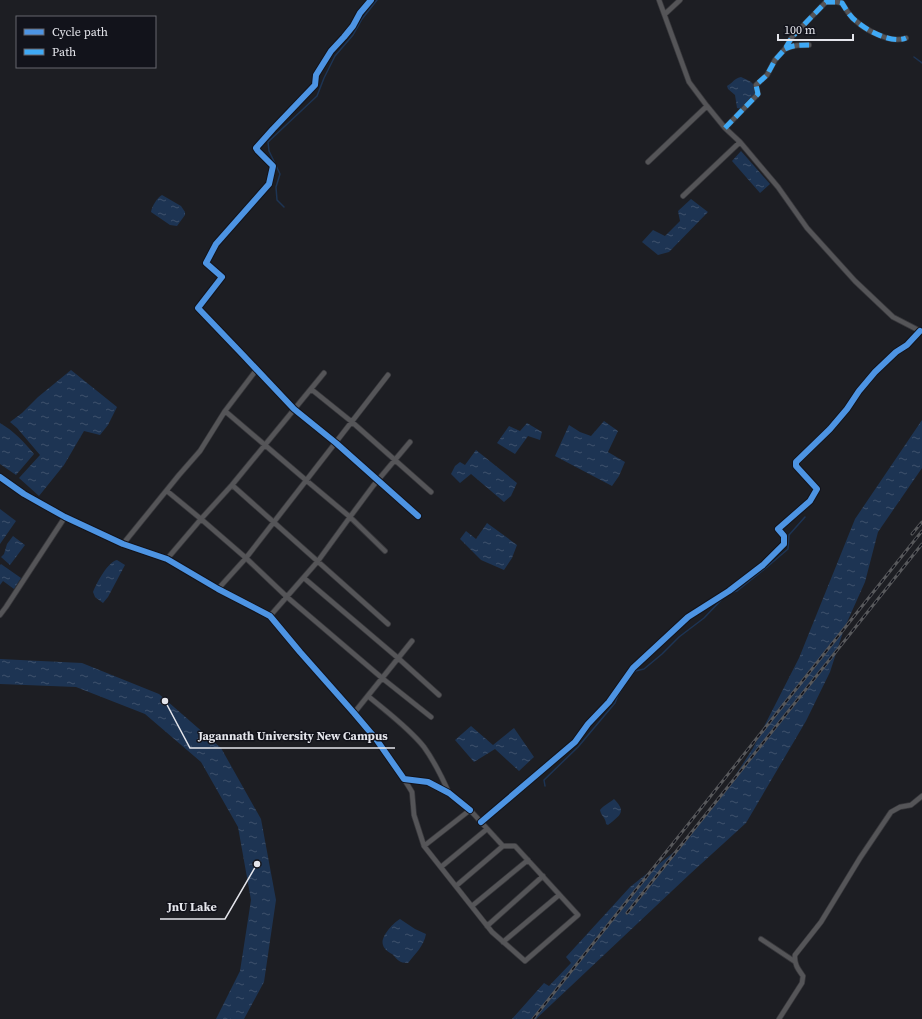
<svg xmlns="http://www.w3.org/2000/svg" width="922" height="1019" font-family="'Source Serif 4',serif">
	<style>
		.water { fill: url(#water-ripples) }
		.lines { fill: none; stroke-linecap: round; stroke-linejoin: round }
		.stream { stroke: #1d3453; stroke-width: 1.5 }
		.minor-casing { stroke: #38383c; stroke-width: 6 }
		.minor { stroke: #555558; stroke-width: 4.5 }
		.rail-casing { stroke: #57585b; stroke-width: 3 }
		.rail { stroke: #12131b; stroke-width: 1.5; stroke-dasharray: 4.5; stroke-linecap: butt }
		.quiet { stroke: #3fa9f5; stroke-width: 5; stroke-dasharray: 10 5; stroke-linecap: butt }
		.cycleway-casing { stroke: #12131b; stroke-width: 8 }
		.cycleway { stroke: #4d94e3; stroke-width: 6 }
		.leader { fill: none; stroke: #e4e5eb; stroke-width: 1.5 }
		.callout-dot { fill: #e4e5eb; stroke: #12131b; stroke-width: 1.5 }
		.callout-label { font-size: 12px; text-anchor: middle; font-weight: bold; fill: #e4e5eb; stroke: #12131b; stroke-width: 3; stroke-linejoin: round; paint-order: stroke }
	</style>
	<defs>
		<pattern id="water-ripples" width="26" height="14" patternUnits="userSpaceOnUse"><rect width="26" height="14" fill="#1d3453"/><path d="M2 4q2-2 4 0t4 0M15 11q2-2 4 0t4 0" fill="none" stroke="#3e516c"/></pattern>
	</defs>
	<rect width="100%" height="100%" fill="#1d1e23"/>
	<path class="water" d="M741,77c9,4 14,5 15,16l-15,16 -4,-1 -2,-13 -7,-6 -1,-3c7,-4 6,-7 14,-9z
		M741,151l29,33 -10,9 -28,-32z
		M162,195l19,11 4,6v3l-8,11 -7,-1 -19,-13c1,-6 6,-14 11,-17z
		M691,199l17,13 -39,40 -11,3 -16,-13 11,-12 12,6 15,-15 -2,-10z
		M71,370l46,37 -9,18 -8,10 -16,-4 -20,34 -25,31 -20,-18 21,-23 -23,-27 -7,-6 12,-9 16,-16z
		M922,420v48l-44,64 -13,50 -21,47 -14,43 -24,49 -60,102 -56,51 -154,145h-24l32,-36 5,3 22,-23 -5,-6 64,-70 49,-39 43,-52 31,-48 46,-90 56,-139z
		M604,421l14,10 -10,21 17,10 -6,14 -7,10 -57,-30 14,-31 11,7 11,4z
		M0,423c14,8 24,19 34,31l-18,21 -16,-11z
		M527,423l15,9 -2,8 -12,-4 -13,18 -18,-11 12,-17 11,5z
		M476,450l41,33 -6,13 -7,6 -33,-28 -11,9 -9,-9 4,-8 5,-4 5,3z
		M0,509l16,12 -16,23z
		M487,523l30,22 -5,13 -8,12 -23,-10 -21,-21 6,-8 10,8z
		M13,536l12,9 -15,20 -9,-8 3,-3 3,-10z
		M117,560l8,5 -17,32 -5,6 -8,-6 -2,-5c4,-10 15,-30 24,-32z
		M1,564l20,14 -7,11 -11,-8 -3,4v-20z
		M0,659l82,4 77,31 62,54 40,71 15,81 -12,82 -20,37h-28l24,-48 11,-71 -13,-73 -37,-65 -56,-48 -69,-27 -76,-3z
		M471,726l22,19 21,-17 20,29 -15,14 -24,-22 -21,13 -19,-22z
		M614,799c13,13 6,16 -6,26l-2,-1c0,-6 -5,-8 -6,-14 4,-5 9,-7 14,-11z
		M400,919l15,10 11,5c-2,12 -11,20 -18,29 -9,0 -10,-3 -16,-9 -4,-2 -8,-5 -9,-9 -3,-8 10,-22 17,-26z"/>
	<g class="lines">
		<path class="stream" d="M914,57l8,6
			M284,207l-7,-7 -1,-13 4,-13 -11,-23 -1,-9 49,-46 7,-18 11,-22 18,-21 9,-16 15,-19
			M729,593l8,-2 30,-24 21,-18 1,-14 16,-18
			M545,786l-1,-6 34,-33 37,-44 3,-8 12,-18 5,-6 9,-2 18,-15 17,-17 25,-19 22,-23"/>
		<g class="minor-casing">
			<path id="minor" d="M371,0l-11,13 -7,13 -9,11 -13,14 -15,24 -1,10 -42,44 -17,19 2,3 15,15 -4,18 -53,60 -10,19 16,14 -24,31 45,47 51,54 42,34 82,73
				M659,0l30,82 18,24 18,22 15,14 38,45 29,41 48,53 38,36 29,15
				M665,14l15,-14
				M785,49c8,-4 15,-4 24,-4
				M725,128l33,-34 -2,-9 11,-10 8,-15 10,-11 7,-12 34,-35h11l5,1c4,6 8,14 14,18 11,10 36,23 50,17
				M648,162l59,-56
				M683,196l57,-54
				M257,369l-32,42 82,70 43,36 35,34
				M311,389l41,33 79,70
				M0,477l24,17 41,23 58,27 44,15 51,30 52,27 30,36 54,61 22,26 28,40 24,3 21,11 21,17
				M232,485l156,139
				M167,491l34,28 45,39 41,39 95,81 49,39
				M123,544l56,-69 21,-24 25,-40
				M167,559l34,-40 31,-34 92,-112
				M304,578l94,80 41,37
				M218,589l28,-31 142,-183
				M0,615l6,-8 59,-90
				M270,616l48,-55 32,-44 23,-31 37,-44
				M368,696c19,16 41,32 56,51 10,14 18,30 25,46
				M354,713l58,-72
				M404,779l8,13 2,23 10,31 68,86 33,29 53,-46 -63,-69h-12l-33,-36 -46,36
				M481,822l94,-80 13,-18 21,-22 24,-34 55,-51 41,-26 34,-26 21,-21v-8l-6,-7 32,-28 7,-12 -21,-23v-4l34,-33 17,-20 12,-18 16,-19 21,-20 11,-7 13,-14
				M441,867l46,-38
				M456,886l47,-40
				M472,906l56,-46
				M487,926l56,-50
				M761,939l33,22
				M503,942l56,-47
				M779,1019l23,-36 1,-7c-5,-7 -9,-12 -8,-21l26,-33 39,-64 31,-46 9,-5 11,-2 11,-9"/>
		</g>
		<use href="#minor" class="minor"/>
		<g class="rail-casing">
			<path id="rail" d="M912,534l10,-12
				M627,913l295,-369
				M533,1019l389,-488"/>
		</g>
		<use href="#rail" class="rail"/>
		<path class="quiet" d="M785,49c8,-4 15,-4 24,-4
			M725,128l33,-34 -2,-9 11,-10 8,-15 10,-11 7,-12 34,-35h11l5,1c4,6 8,14 14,18 11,10 36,23 50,17"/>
		<g class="cycleway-casing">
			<path id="cycleway" d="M371,0l-11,13 -7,13 -9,11 -13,14 -15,24 -1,10 -42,44 -17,19 2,3 15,15 -4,18 -53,60 -10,19 16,14 -24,31 45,47 51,54 42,34 82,73
				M0,477l24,17 41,23 58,27 44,15 51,30 52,27 30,36 54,61 22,26 28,40 24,3 21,11 21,17
				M481,822l94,-80 13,-18 21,-22 24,-34 55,-51 41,-26 34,-26 21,-21v-8l-6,-7 32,-28 7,-12 -21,-23v-4l34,-33 17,-20 12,-18 16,-19 21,-20 11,-7 13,-14"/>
		</g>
		<use href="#cycleway" class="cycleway"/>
	</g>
	<path class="leader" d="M165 701L190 748H395M257 864L225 919H160"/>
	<g class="callout-dot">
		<circle cx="165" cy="701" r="4"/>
		<circle cx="257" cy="864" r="4"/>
	</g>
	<g class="callout-label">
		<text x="293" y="740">Jagannath University New Campus</text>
		<text x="192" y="911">JnU Lake</text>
	</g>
	<rect x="16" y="16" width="140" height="52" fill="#12131b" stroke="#66676e"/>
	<rect x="24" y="29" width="20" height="6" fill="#4d94e3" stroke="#66676e"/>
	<text x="52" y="36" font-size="12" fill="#e4e5eb">Cycle path</text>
	<rect x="24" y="49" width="20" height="6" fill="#3fa9f5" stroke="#66676e"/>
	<text x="52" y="56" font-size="12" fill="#e4e5eb">Path</text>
	<path d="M778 34v6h75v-6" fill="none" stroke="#e4e5eb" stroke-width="2"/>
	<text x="784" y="34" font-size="12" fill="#e4e5eb" stroke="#12131b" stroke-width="3" paint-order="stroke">100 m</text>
</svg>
